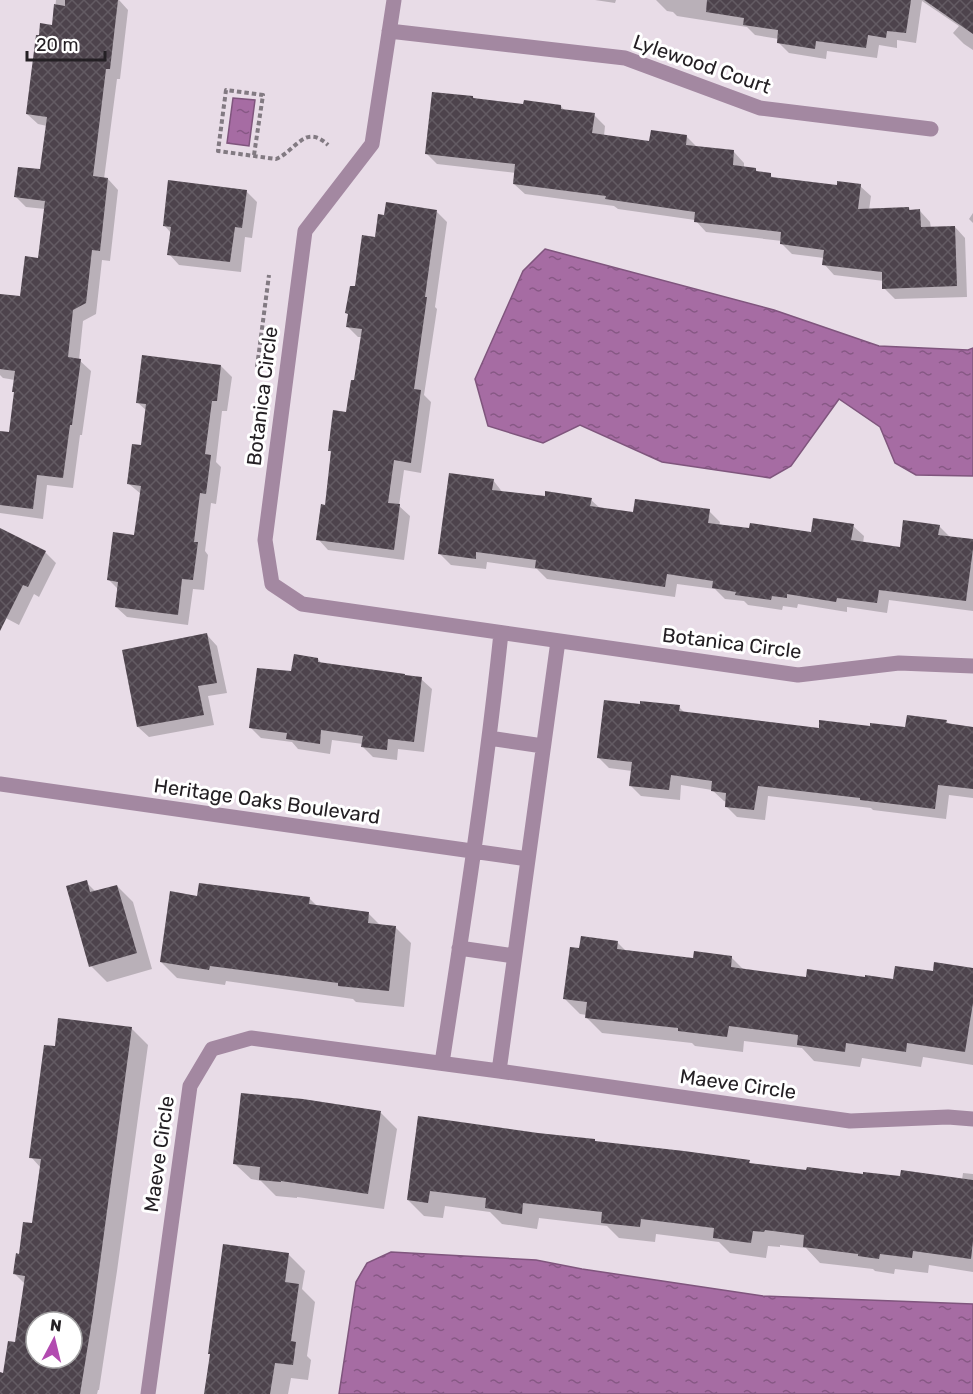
<svg xmlns="http://www.w3.org/2000/svg" width="973" height="1394" font-family="Rubik,sans-serif">
	<style>
		.water { fill: url(#water-ripples); stroke: #7f557d; stroke-width: 1.5 }
		.shadow { fill: #0003; fill-rule: evenodd }
		.building { fill: url(#building-cross-hatch); fill-rule: evenodd }
		.lines { fill: none; stroke-linecap: round; stroke-linejoin: round }
		.path { stroke: #827a82; stroke-width: 4; stroke-dasharray: 4.5 3; stroke-linecap: butt }
		.street { stroke: #a388a1; stroke-width: 15 }
		.labels { text-anchor: middle; stroke-width: 6; stroke-linejoin: round; paint-order: stroke }
		.street-label { font-size: 20px; fill: #242024; stroke: #fff }
	</style>
	<defs>
		<pattern id="water-ripples" width="26" height="14" patternUnits="userSpaceOnUse" patternTransform="scale(1.5)"><rect width="26" height="14" fill="#a66ca3"/><path d="M2 4q2-2 4 0t4 0M15 11q2-2 4 0t4 0" fill="none" stroke="#875885"/></pattern>
		<pattern id="building-cross-hatch" width="8" height="8" patternUnits="userSpaceOnUse" patternTransform="scale(1.5)"><rect width="8" height="8" fill="#4d434c"/><path d="M0 0l8 8M0 8l8-8" fill="none" stroke="#635b63"/></pattern>
	</defs>
	<rect width="100%" height="100%" fill="#e8dce7"/>
	<path class="water" d="M233,98l22,2 -6,46 -22,-3z
		M545,249l229,61 105,36 89,4 5,-2v128l-57,-1 -21,-12 -15,-36 -41,-28 -48,67 -21,12 -108,-16 -82,-37 -37,18 -55,-17 -13,-47 48,-108z
		M391,1252l145,8 46,9 181,27 210,8v90h-634l17,-112 11,-19z"/>
	<path class="shadow" d="M56,0h63l9,10 -8,69h-3l-13,100h4l10,11 -8,71 -8,-1 -6,54 -13,7 -4,39 12,11 -9,64h-2l-7,53 -26,-3 -4,34 -43,-6v-80l10,1 5,-41 -2,-2 2,-11 -12,-2 -3,-3v-65l21,-12 18,-38 6,-51 -19,-2 -11,-11 26,-25 6,-45 -9,-2 -11,-10 26,-87z
		M595,0h21l-1,3z
		M656,0h317v50l-9,-6 -11,-11 6,-7 -37,-25 -6,42 -19,-3v8l-18,-3 -2,13 -50,-7 -1,8 -37,-6 -11,-11 1,-3 -24,-4 -8,-8 -70,-11 -4,-4 -6,-1z
		M473,97l2,2 50,6 36,1 4,5 29,4 11,11 -1,10 46,7 36,-7 12,12 36,4 10,11v5l11,1 4,4 11,2 4,4 64,7h22l11,10 -2,14 40,-2 2,3h9l10,11 1,6 24,-1 10,11 2,59 -72,2 -11,-11v-7l-50,-6 -10,-11v-6l-32,-4 -10,-10v-3l-76,-9 -11,-12 -77,-11 -4,-3 -89,-12 -11,-10 2,-11 -79,-9 -11,-11z
		M246,191l11,11 -5,36 -7,-1 -4,35 -62,-7 -10,-11 2,-21 -7,-8z
		M436,211l11,11 -12,85 2,2 -13,86 7,7 -10,71 -17,-3 -5,36 11,10 -6,44 -76,-10 -10,-11 8,-33 6,-53 -3,-3 19,-36 8,-32 6,-45h-4l-11,-11 9,-38 20,-50z
		M973,213v10l-4,-4z
		M221,366l11,11 -5,34h-5l-6,51 5,5 -5,37 -5,-1 -6,48 3,4 -4,35 -11,-1 -5,36 -61,-8 -11,-10 2,-18 -9,-9 26,-44 6,-42 -12,-10 13,-37 5,-36 -10,-9z
		M493,480l10,13 43,5 45,2 10,9 33,5 75,-3 11,11 -1,4 93,7 41,-7 11,10 -1,7 38,6 38,-23 12,12 22,3v70l-84,-11 -2,13 -40,-6v5l-49,-8 -1,4 -14,-2 -1,4 -34,-5 -4,-4 -19,-2 -10,-10 -38,-5 -2,13 -128,-18 -10,-10 -50,-7 -1,7 -35,-4 -11,-11z
		M0,530l45,22 11,11 -17,34 -5,-3 -15,31 -19,-10z
		M207,635l10,11 10,47 -19,3 6,29 -65,12 -11,-10z
		M318,659l4,5 99,15 11,10 -8,63 -26,-3 -1,11 -24,-3 -10,-10v-3l-31,-4 -2,14 -32,-5 -6,-7 -31,-4 -11,-11 43,-55z
		M679,707l6,6 135,16h86l40,-8 4,4 23,3v70l-24,-3 -3,24 -73,-9 -2,-2 -103,-12 -3,24 -28,-3 -11,-11 1,-4 -3,-1 -12,-11 -31,-5 -1,15 -39,-4 -11,-11 2,-14 -23,-3 -11,-11z
		M86,882l10,10 21,-6 16,16 19,67 -45,13 -16,-16z
		M198,897l112,2 8,8 50,6 13,13 14,1 16,16 -7,64 -48,-5 -3,-3 -127,-18 -1,4 -48,-7 -16,-16z
		M617,942l10,10 68,8 36,-3 13,13 63,8 87,3 40,-8 39,-3v95l-50,-8 -2,10 -59,-9 -2,9 -46,-6 -12,-13 -58,-7 -1,11 -48,-6 -3,-3 -90,-10 -16,-16 1,-2 -7,-1 -15,-15 16,-49z
		M132,1029l16,16 -31,226 -18,119h-1l-1,4h-97v-12l5,-8 11,-30 9,-60 -10,-10 18,-49 8,-57 -10,-11 25,-109zM36,1322h36v36h-36z
		M381,1113l16,16 -13,80 -87,-12v1l-21,-2 -15,-15 -10,-2 -17,-16z
		M419,1118l178,25 152,19 3,3 55,7 94,6 61,2 1,-7 10,1v98l-44,-7 -1,8 -33,-4 -1,5 -19,-3 -2,-2 -53,-6 -14,-15 -26,-3v2l-12,-1 -2,12 -36,-5 -11,-11 -63,-8 -1,8 -36,-4 -12,-12 -68,-8 -2,11 -35,-5 -12,-12 -45,-6 -2,12 -19,-2 -16,-16z
		M289,1255l16,16 -3,18 13,13 -8,54 4,4 -3,20 -17,-2 -3,16h-83l6,-39 -2,-2z"/>
	<path class="building" d="M65,0h53l-8,69h-4l-13,107 15,2 -8,73 -8,-1 -6,53 -13,7 -5,47 13,2 -9,66h-2l-7,53 -26,-3 -4,34 -33,-4v-74l9,1 5,-40h-2l3,-21 -15,-2v-75l20,2 5,-40 13,2 7,-57 -31,-4 4,-30 22,2 7,-52 -21,-3 10,-79h3l1,-12 12,2 2,-21 11,2z
		M707,0h204l-5,33 -19,-2 -1,7 -18,-3 -2,13 -50,-7 -1,8 -38,-6 1,-13 -35,-5 1,-7 -38,-6z
		M924,0h49v34z
		M432,92l41,4v2l50,6 1,-4 37,5v4l34,4 -3,20 57,8 2,-11 36,5 -1,10 48,5 -1,15 23,3v3l15,2v4l66,8v-4l24,3 -3,25 51,-2v3l11,-1 1,18 34,-1 2,60 -75,3v-17l-60,-7 2,-15 -44,-6 1,-12 -87,-10 1,-10 -90,-13 1,-3 -93,-12 2,-20 -90,-10z
		M168,180l79,10 -5,38 -7,-1 -5,35 -63,-7 4,-28 -8,-1z
		M386,202l51,8 -12,87h2l-13,92 7,1 -10,73 -17,-3 -6,43 12,1 -6,46 -78,-10 5,-36 4,1 6,-54h-3l5,-41 13,2 5,-32h3l8,-51 -16,-2 2,-13 -3,-1 5,-27h5l7,-51 13,2 3,-23 6,1z
		M142,355l79,10 -4,36h-5l-7,53 6,1 -5,39 -6,-1 -6,49h4l-5,38 -11,-1 -4,36 -63,-8 3,-25 -11,-2 6,-48 21,3 7,-49 -14,-2 5,-40 9,1 5,-41 -10,-1z
		M449,473l45,6 -2,11 53,6v-5l47,7 -2,8 43,6 2,-13 75,10 -2,14 41,5 1,-5 61,9 2,-14 41,6 -3,16 49,7 3,-27 37,5 -2,10 35,4v10l-7,52 -87,-11 -2,13 -40,-5 -1,4 -49,-8v4l-15,-2 -1,4 -36,-5 1,-3 -24,-4 1,-7 -46,-7 -2,13 -130,-19 1,-8 -60,-8v7l-38,-5z
		M0,528l46,23 -18,36 -5,-2 -23,46z
		M207,633l10,50 -19,3 6,29 -67,12 -15,-77z
		M294,654l24,4v4l87,12v1l17,2 -8,65 -26,-3 -1,11 -26,-3 2,-11 -42,-6 -1,14 -34,-5 1,-6 -38,-5 8,-60 34,3z
		M604,700l36,4v-3l40,4 -1,6 140,17v-8l51,6v-3l35,4 2,-12 40,5 -1,3 27,4v62l-35,-4 -3,24 -75,-9v-2l-102,-12 -4,24 -29,-3 1,-14 -15,-2 1,-10 -41,-6 -2,15 -40,-4 3,-24 -35,-4z
		M87,880l3,12 27,-7 20,68 -48,14 -23,-81z
		M199,883l111,14 -1,7 60,8 -1,11 28,3 -7,65 -51,-5v-3l-128,-17 -1,4 -49,-8 10,-71 27,5z
		M581,936l37,5 -1,8 76,9 1,-7 38,5 -1,11 75,10 1,-8 58,8v-2l28,4 2,-13 38,5 1,-9 39,6v35l-8,49 -58,-9 -1,9 -60,-9 -1,9 -48,-7 1,-10 -69,-9 -2,11 -49,-6v-3l-93,-10 2,-16 -24,-3 7,-52 9,1z
		M58,1018l74,9 -39,287 -13,80h-80v-22l3,1 5,-32 7,1 10,-66 -12,-2 3,-21 3,1 4,-32 9,1 9,-64 -12,-1 15,-113 11,1zM36,1322h36v36h-36z
		M241,1093l62,6 78,12 -13,83 -87,-13v1l-22,-2 1,-13 -27,-3z
		M418,1116l120,17 57,6v2l89,10 66,9 -1,3 57,7 1,-3 56,7v-2l37,4 1,-6 72,10v61l-2,18 -58,-8 -1,7 -32,-4 -1,5 -21,-3v-2l-55,-7 1,-12 -39,-5 -1,2 -11,-1 -2,12 -38,-5 1,-10 -73,-9 -1,8 -39,-4 1,-11 -79,-9 -1,11 -37,-6 1,-10 -56,-7 -2,12 -21,-3z
		M223,1244l66,9 -4,29 14,2 -8,57 5,1 -3,23 -18,-2 -5,31h-66l6,-40h-2z"/>
	<g class="lines">
		<path class="path" d="M254,155l9,-60 -37,-5 -8,61 58,8c21,-9 29,-36 52,-14
			M257,367l12,-92"/>
		<path class="street" d="M394,0l-22,144 -67,87 -40,309 7,44 30,20 496,71 101,-12 74,3
			M389,31l236,27 135,50 171,21
			M489,738l54,8
			M0,784l528,75
			M459,948l55,8
			M442,1063c22,-143 44,-286 59,-430
			M499,1071l59,-430
			M148,1394l42,-308 22,-37 39,-11 248,33 351,50 98,-4 25,2"/>
	</g>
	<g class="labels">
		<g class="street-label">
			<text transform="translate(702 64) rotate(19)" y="7">Lylewood Court</text>
			<text transform="translate(262 396) rotate(-83)" y="7">Botanica Circle</text>
			<text transform="translate(732 643) rotate(7)" y="7">Botanica Circle</text>
			<text transform="translate(267 801) rotate(8)" y="7">Heritage Oaks Boulevard</text>
			<text transform="translate(738 1084) rotate(8)" y="7">Maeve Circle</text>
			<text transform="translate(159 1154) rotate(-82)" y="7">Maeve Circle</text>
		</g>
	</g>
	<g transform="translate(54 1340) rotate(7)"><circle r="28" fill="#ffffff" stroke="#a7a6a7" stroke-width="1.5"/>
	<path d="M0-4.5L10 22L0 15L-10 22Z" fill="#b24bb0"/>
	<text y="-9" font-size="16" font-weight="bold" text-anchor="middle" fill="#242024">N</text>
	</g>
	<path d="M27 51v9h78v-9" fill="none" stroke="#242024" stroke-width="3"/>
	<text x="36" y="51" font-size="18" fill="#242024" stroke="#ffffff" stroke-width="4.5" paint-order="stroke">20 m</text>
</svg>
